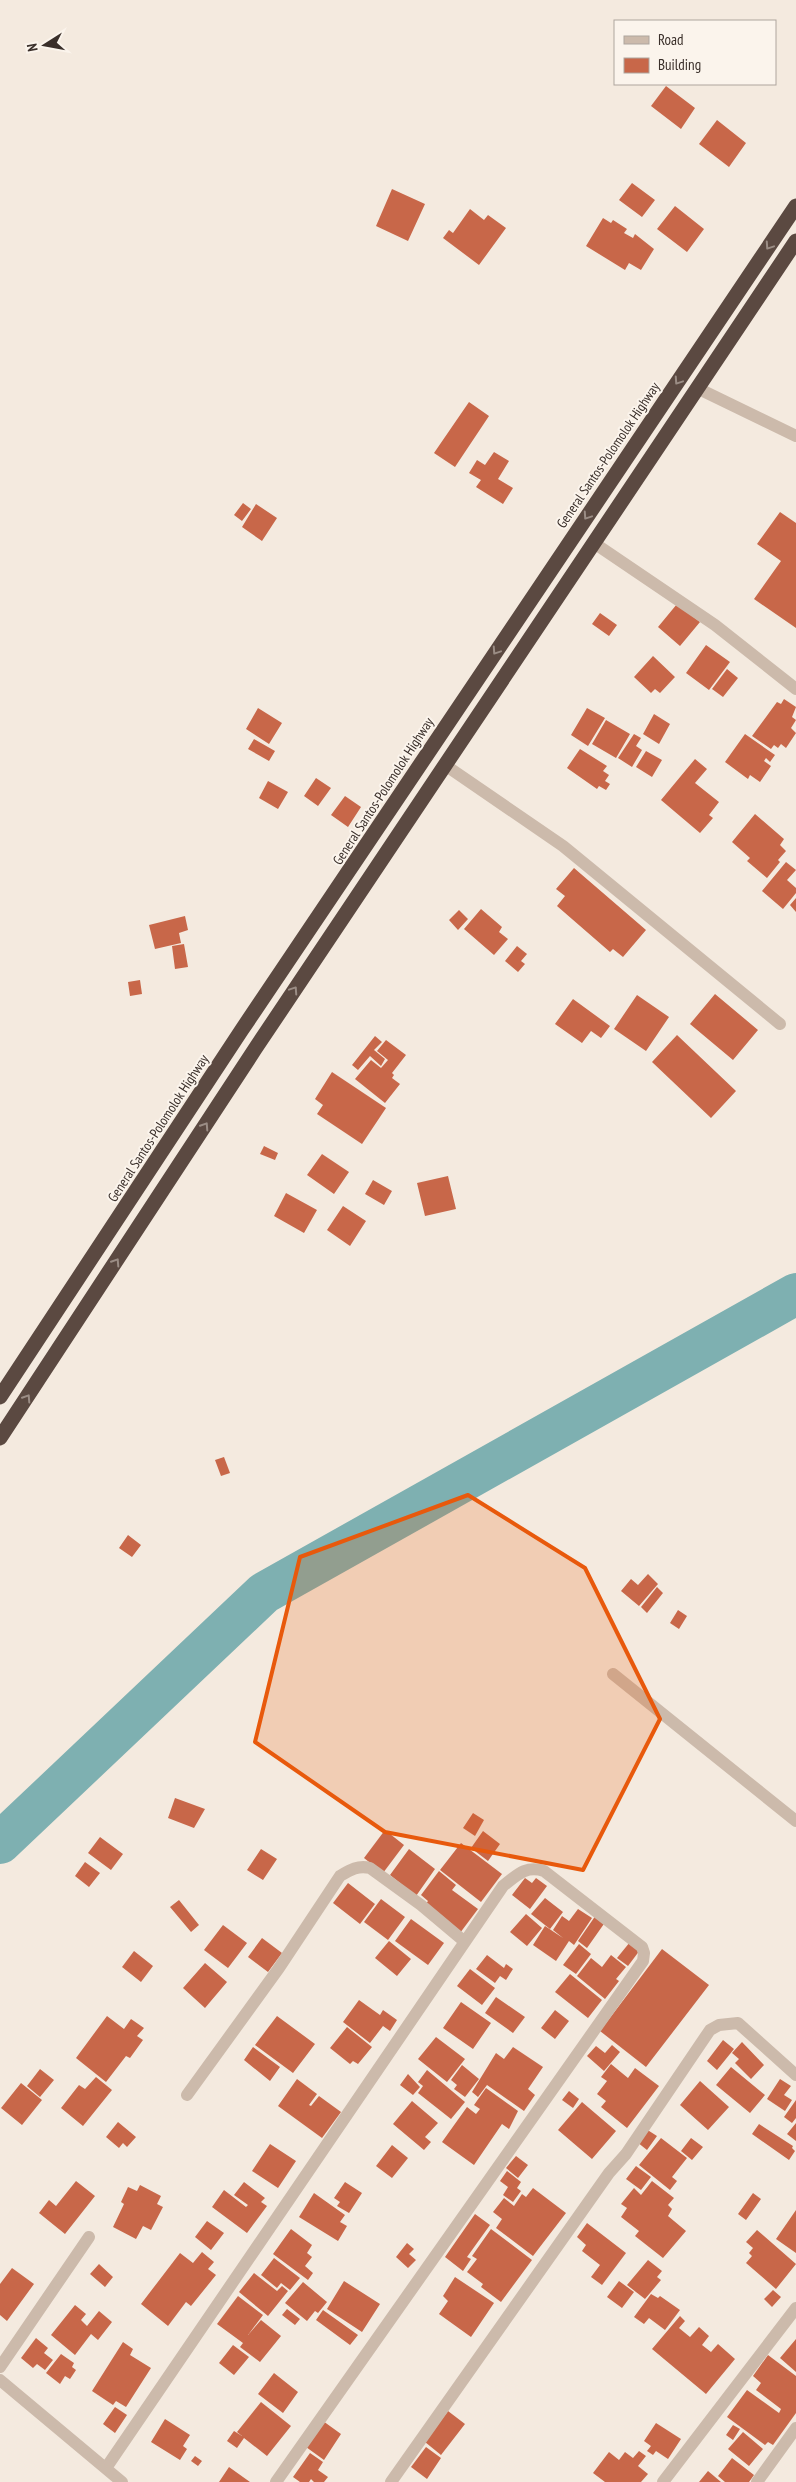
<svg xmlns="http://www.w3.org/2000/svg" width="796" height="2482" font-family="'PT Sans Narrow',sans-serif">
	<style>
		.lines { fill: none; stroke-linecap: round; stroke-linejoin: round }
		.river { stroke: #7eb0b1; stroke-width: 42 }
		.building { fill: #c86749 }
		.minor { stroke: #ccbaab; stroke-width: 12 }
		.highway { stroke: #5b4941; stroke-width: 15 }
		.oneway { stroke: #9b8d85 }
		.marked { fill: #e8590c; fill-opacity: 0.2; stroke: #e8590c; stroke-width: 4; stroke-linejoin: round }
		.labels { text-anchor: middle; stroke-width: 4; stroke-linejoin: round; paint-order: stroke }
		.street-label { font-size: 14px; fill: #3a2f2a; stroke: #fbf4ec }
	</style>
	<rect width="100%" height="100%" fill="#f4eadf"/>
	<g class="lines">
		<path class="river" d="M0,1843l264,-250 532,-299"/>
	</g>
	<path class="building" d="M666,86l29,22 -14,21 -30,-23z
		M717,120l29,23 -17,24 -30,-23z
		M632,183l23,17 -13,17 -23,-17z
		M392,189l33,15 -17,37 -32,-15z
		M675,206l29,23 -17,23 -30,-23z
		M470,209l14,11 4,-5 18,13 -27,37 -36,-27 6,-8 4,3z
		M603,218l8,5 2,-3 14,9 -3,4 9,5 2,-4 19,15 -13,21 -12,-7 -4,7 -39,-24z
		M469,402l20,14 -34,51 -21,-14z
		M494,452l15,9 -11,18 15,9 -10,16 -27,-17 5,-7 -12,-7 8,-13 8,5z
		M243,503l8,6 -9,12 -8,-6z
		M256,504l21,14 -15,23 -20,-14z
		M780,512l16,11v105l-42,-29 27,-38 -24,-17z
		M677,604l23,18 -20,24 -22,-19z
		M600,613l17,12 -8,11 -17,-12z
		M706,645l24,17 -21,28 -23,-17z
		M653,656l22,21 -15,16 -5,-4 -4,4 -17,-16z
		M727,669l11,9 -15,19 -11,-8z
		M784,699l12,8 -4,10 4,3 -5,8 5,5 -10,15 -5,-4 -3,4 -4,-3 -3,4 -19,-13 25,-34 4,2z
		M258,708l24,15 -13,21 -23,-15z
		M587,708l18,10 -17,28 -17,-11z
		M654,714l16,10 -11,20 -16,-10z
		M606,720l24,14 -14,24 -24,-14z
		M634,734l7,4 -5,8 6,4 -10,17 -14,-9z
		M745,734l30,21 -5,7 -4,-4 -2,3 7,5 -11,16 -10,-7 -2,4 -23,-17z
		M254,739l21,12 -6,10 -21,-12z
		M580,749l27,17 -4,5 6,4 -4,6 5,3 -4,6 -7,-4 -2,3 -30,-21z
		M646,751l16,9 -10,17 -16,-10z
		M695,759l12,10 -12,14 24,19 -10,13 4,3 -13,15 -39,-33z
		M316,778l15,10 -13,18 -14,-10z
		M268,781l20,11 -10,17 -19,-11z
		M345,796l16,11 -13,20 -17,-12z
		M755,814l29,25 -4,6 6,6 -8,9 2,2 -13,16 -20,-17 3,-3 -18,-16z
		M786,862l10,8 -9,10 9,8v5l-13,16 -21,-18z
		M574,868l72,62 -23,27 -10,-8 -3,3 -53,-46 8,-10 -9,-7z
		M796,898v14l-6,-7z
		M481,909l21,18 -3,5 9,7 -14,16 -30,-26z
		M459,910l9,9 -10,11 -9,-10z
		M185,916l3,14 -9,3 2,10 -26,6 -6,-24z
		M184,944l4,23 -13,2 -3,-23z
		M517,946l10,8 -6,7 4,3 -7,8 -13,-11z
		M140,980l2,14 -12,2 -2,-14z
		M715,994l43,36 -25,30 -43,-36z
		M637,995l32,22 -23,34 -32,-22z
		M573,999l37,27 -9,12 -10,-7 -9,12 -27,-19z
		M677,1035l59,56 -25,27 -59,-56z
		M375,1036l7,6 -8,8 11,9 -4,7 -11,-10 -12,14 -6,-5z
		M386,1040l20,15 -14,18 2,2 -2,3 8,6 -15,19 -30,-24 16,-19 10,8 7,-8 -11,-9z
		M332,1072l54,36 -24,36 -45,-30 6,-9 -8,-6z
		M264,1146l14,7 -3,7 -15,-6z
		M322,1154l27,18 -15,22 -27,-19z
		M448,1176l8,33 -31,7 -8,-33z
		M373,1180l19,11 -8,14 -19,-11z
		M286,1193l31,17 -13,23 -30,-17z
		M343,1206l23,15 -16,25 -23,-16z
		M224,1457l6,16 -9,3 -6,-16z
		M128,1535l13,10 -9,12 -13,-9z
		M648,1574l10,10 -19,22 -18,-15 10,-12 7,6z
		M657,1587l6,6 -16,20 -6,-6z
		M678,1610l9,6 -8,13 -9,-6z
		M175,1798l30,11 -11,19 -26,-10z
		M473,1813l11,7 -9,16 -12,-8z
		M385,1830l19,15 -21,28 -19,-15z
		M483,1831l17,13 -12,17 -17,-13z
		M100,1837l23,17 -12,16 -23,-17z
		M461,1843l41,31 -21,28 -41,-32z
		M261,1849l16,10 -14,21 -16,-10z
		M409,1849l26,20 -19,27 -26,-21z
		M85,1862l15,11 -11,14 -14,-11z
		M439,1871l17,14 -4,5 26,19 -18,24 -35,-28 3,-4 -7,-6z
		M525,1878l7,5 4,-5 11,8 -17,23 -18,-14z
		M348,1883l27,21 -15,20 -27,-21z
		M545,1898l18,14 -13,17 -19,-15z
		M381,1899l24,18 -17,23 -24,-18z
		M179,1900l20,25 -8,7 -21,-25z
		M578,1909l14,9 -18,27 -5,-4 -13,20 -23,-16 12,-19 18,12 -10,-8 9,-14 7,5z
		M526,1914l16,14 -15,18 -17,-14z
		M596,1915l10,6 -19,27 -9,-7z
		M411,1919l33,24 -16,22 -33,-24z
		M223,1925l24,18 -19,25 -24,-18z
		M262,1938l20,15 -14,19 -20,-15z
		M389,1941l22,18 -14,17 -22,-18z
		M630,1942l10,8 -12,16 -11,-8z
		M579,1944l12,10 -15,20 -13,-9z
		M662,1949l47,36 -63,82 -46,-36z
		M134,1951l19,15 -12,16 -19,-15z
		M487,1955l17,13 2,-4 7,5 -7,11 -6,-4 -5,7 -19,-14z
		M611,1955l15,12 -10,12 3,2 -14,18 -28,-23 14,-18 11,9z
		M205,1963l22,19 -22,26 -22,-20z
		M470,1969l25,19 -13,17 -25,-19z
		M570,1974l32,26 -14,18 -33,-26z
		M496,1997l29,20 -12,16 -28,-20z
		M359,2000l21,15 3,-5 14,10 -7,11 -7,-5 -13,17 -27,-21z
		M461,2002l30,21 -18,26 -30,-21z
		M555,2010l14,11 -14,18 -14,-11z
		M107,2016l17,13 7,-10 13,9 -7,8 6,4 -13,18 -4,-2 -20,26 -30,-24z
		M277,2016l38,28 -22,29 -38,-28z
		M347,2027l25,20 -14,17 -5,-3 -3,3 -20,-16z
		M436,2037l29,22 -18,23 -29,-23z
		M723,2040l11,9 -17,21 -10,-9z
		M742,2042l22,23 -13,14 -16,-16 4,-4 -7,-6z
		M612,2045l8,7 -16,19 -17,-15 9,-10 9,7z
		M253,2047l27,20 -10,14 -26,-21z
		M513,2047l30,20 -15,22 7,6 -11,16 -37,-26 -9,12 -6,-5 24,-39 8,6z
		M611,2064l17,14 7,-10 24,18 -32,42 -26,-21 5,-6 -9,-7 10,-13 -6,-4z
		M462,2065l17,14 -14,18 -11,-8 3,-4 -6,-5z
		M731,2067l34,28 -15,18 -34,-28z
		M40,2069l14,11 -14,17 -13,-11z
		M427,2070l38,32 -14,17 -33,-26 5,-7 -5,-4z
		M408,2074l12,13 -7,8 -13,-10z
		M96,2077l16,13 -29,36 -22,-18 18,-23 6,4z
		M297,2079l20,15 -8,11 2,1 8,-10 22,16 -19,26 -44,-32z
		M780,2079l11,7 -7,9 8,5 -7,11 -18,-12z
		M700,2081l29,26 -21,23 -28,-25z
		M21,2083l21,17 -20,25 -21,-17z
		M486,2088l32,23 -9,18 -7,-5 -28,41 -32,-23 25,-35 9,7 4,-5 -6,-4z
		M569,2091l10,8 -6,9 -11,-8z
		M796,2100v18l-4,5 -8,-6z
		M412,2101l26,22 -13,14 6,5 -7,8 -31,-26z
		M582,2102l34,29 -24,28 -34,-29z
		M118,2122l18,15 -9,10 -4,-4 -4,5 -13,-11z
		M796,2123v18l-9,-7z
		M759,2124l34,22 -1,2 3,3 -6,9 -37,-26z
		M646,2129l11,7 -10,14 -10,-8z
		M661,2138l26,20 -15,19 5,4 -7,9 -31,-25z
		M691,2138l12,9 -11,13 -11,-9z
		M270,2144l26,17 -18,27 -26,-17z
		M392,2145l16,13 -16,20 -16,-12z
		M516,2156l12,9 -10,13 -12,-10z
		M636,2166l15,11 -10,13 -15,-11z
		M507,2171l14,11 -4,6 4,3 -8,11 -10,-7 5,-8 -8,-6z
		M76,2181l19,15 -30,38 -26,-21 10,-13 7,6z
		M652,2181l22,17 -6,7 4,4 -4,7 18,15 -23,27 -28,-22 4,-5 -18,-14 6,-9 -6,-4 13,-16 7,7z
		M244,2182l21,16 -4,4 6,4 -20,27 -35,-26 12,-17 22,17 2,-2 -14,-10z
		M345,2182l17,11 -13,20 -12,-7 3,-4 -6,-4z
		M140,2185l21,11 -4,8 6,3 -12,23 -8,-4 -7,13 -23,-12 11,-23 -3,-2 7,-15 9,4z
		M533,2188l33,25 -33,43 -37,-28 6,-9 -9,-7 11,-14 10,8 8,-12 4,3z
		M314,2193l31,22 -5,7 7,4 -9,15 -39,-24z
		M753,2193l8,6 -15,21 -8,-6z
		M796,2210v43l-20,-14z
		M475,2214l15,11 -23,32 4,2 -8,12 -18,-14z
		M207,2221l17,12 -13,17 -16,-13z
		M587,2223l39,30 -24,32 -11,-8 9,-12 -18,-14 4,-6 -9,-8z
		M291,2229l21,16 -5,8 5,4 -7,9 8,7 -5,7 -35,-26z
		M491,2229l41,31 -31,42 -20,-15 2,-3 -16,-12 10,-13 -5,-3z
		M757,2230l39,34 -20,25 -30,-26 6,-7 -3,-3 4,-5 -7,-6z
		M407,2243l7,6 -5,5 7,6 -8,8 -12,-11z
		M202,2252l12,10 -6,7 8,6 -25,31 -5,-4 -18,24 -27,-22 39,-51 13,10z
		M274,2258l26,20 -10,12 -9,-7 -4,5 -16,-13z
		M648,2260l14,11 -5,6 4,3 -16,19 -18,-14z
		M99,2264l14,13 -8,10 -15,-13z
		M12,2268l22,16 -27,37 -7,-6v-31z
		M254,2273l23,18 5,-5 6,5 -20,25 -29,-24z
		M455,2277l39,26 -23,34 -32,-23 9,-13 -5,-5z
		M344,2281l36,23 -18,28 -35,-23z
		M619,2281l15,11 -12,16 -15,-11z
		M303,2282l24,20 -9,11 -3,-2 -8,10 -22,-18z
		M773,2290l8,7 -9,10 -8,-8z
		M651,2294l7,4 2,-2 20,14 -15,20 -16,-12 -5,6 -10,-7z
		M238,2296l25,19 -15,20 13,-15 20,16 -21,26 -20,-15 3,-4 -26,-19z
		M75,2305l11,9 -5,6 6,6 12,-15 13,11 -14,18 -7,-6 -16,21 -24,-20z
		M287,2309l13,10 -5,6 -13,-10z
		M323,2310l35,25 -8,10 -34,-25z
		M680,2316l5,5 -6,7 11,9 9,-10 10,9 -7,9 9,7 7,-8 17,15 -29,35 -54,-45z
		M36,2338l12,10 -4,5 9,7 -8,10 -8,-6 -4,4 -12,-10z
		M796,2339v33l-16,-14z
		M123,2342l10,7 -3,6 21,13 -25,39 -10,-6 -3,4 -21,-14z
		M233,2345l16,12 -15,18 -15,-12z
		M61,2354l13,9 -2,4 4,3 -6,9 -5,-3 -5,8 -14,-11z
		M768,2355l28,21v37l-23,32 -5,-3 -3,3 -38,-28 20,-27 32,23 2,-4 -25,-19 5,-7 -8,-7z
		M274,2373l24,19 -15,21 -25,-19z
		M261,2402l30,24 -24,30 -23,-18 -7,10 -10,-7 7,-10 8,5 -5,-4z
		M115,2407l12,8 -12,18 -12,-9z
		M448,2411l17,13 -24,31 -16,-13z
		M165,2419l25,16 -7,11 4,3 -7,11 -29,-18z
		M323,2421l18,13 -17,26 -18,-13z
		M656,2423l25,16 -13,20 -12,-8 -3,4 -6,-4 4,-5 -7,-5z
		M733,2425l7,4 -7,11 -7,-5z
		M743,2432l20,17 -14,17 -21,-17z
		M426,2447l15,11 -14,21 -16,-12z
		M639,2451l7,5 -8,10 10,8 -7,8h-36l-12,-9 16,-21 10,8 6,-8 8,6z
		M310,2453l13,9 -5,8 10,7 -4,5h-10l-3,-3 -2,3h-9l-7,-5z
		M195,2456l7,5 -4,5 -7,-5z
		M732,2458l22,17 -5,7h-24l-7,-6z
		M229,2467l21,15h-31z
		M708,2471l13,11h-22z"/>
	<g class="lines">
		<path class="minor" d="M697,388l99,48
			M594,543l121,82 81,64
			M445,765l118,81 217,178
			M613,1674l183,147
			M187,2095l92,-127 61,-92c10,-6 18,-11 30,-8l51,37 44,37
			M0,2367l89,-130
			M0,2380l122,102
			M106,2468l397,-582c14,-11 23,-21 41,-15l98,76 2,6 -1,8 -367,521
			M391,2482l218,-309 17,-19 84,-124 9,-5 19,-2 58,52
			M663,2482l133,-174
			M757,2482l39,-54"/>
		<path class="highway" d="M0,1397l241,-366 555,-825
			M0,1438l255,-389 541,-808"/>
	</g>
	<defs><path id="oneway-chevron" d="M-2-3.5L2.5 0L-2 3.5" fill="none" stroke-width="1.6" stroke-linecap="round" stroke-linejoin="round" transform="scale(1.25)"/></defs>
	<g class="oneway">
		<use href="#oneway-chevron" transform="translate(769 246) rotate(124)"/>
		<use href="#oneway-chevron" transform="translate(678 381) rotate(124)"/>
		<use href="#oneway-chevron" transform="translate(587 516) rotate(124)"/>
		<use href="#oneway-chevron" transform="translate(496 651) rotate(124)"/>
		<use href="#oneway-chevron" transform="translate(294 990) rotate(-56)"/>
		<use href="#oneway-chevron" transform="translate(205 1126) rotate(-57)"/>
		<use href="#oneway-chevron" transform="translate(116 1262) rotate(-57)"/>
		<use href="#oneway-chevron" transform="translate(27 1398) rotate(-57)"/>
	</g>
	<path class="marked" d="M468,1495l117,73 75,151 -77,151 -198,-38 -130,-90 45,-185z"/>
	<g class="labels">
		<g class="street-label">
			<text transform="translate(608 455) rotate(-56)" y="5">General Santos-Polomolok Highway</text>
			<text transform="translate(383 791) rotate(-57)" y="5">General Santos-Polomolok Highway</text>
			<text transform="translate(158 1128) rotate(-57)" y="5">General Santos-Polomolok Highway</text>
		</g>
	</g>
	<rect x="614" y="20" width="162" height="65" fill="#fbf4ec" stroke="#aea59e"/>
	<rect x="624" y="36" width="25" height="8" fill="#ccbaab" stroke="#aea59e"/>
	<text x="658" y="45" font-size="15" fill="#3a2f2a">Road</text>
	<rect x="624" y="58" width="25" height="15" fill="#c86749" stroke="#aea59e"/>
	<text x="658" y="70" font-size="15" fill="#3a2f2a">Building</text>
	<g transform="translate(45 45) rotate(259)" stroke="#fbf4ec" stroke-width="4" paint-order="stroke">
	<path d="M0-4L9 19L0 12L-9 19Z" fill="#3a2f2a"/>
	<text y="-8" font-size="14" font-weight="bold" text-anchor="middle" fill="#3a2f2a">N</text>
	</g>
</svg>
